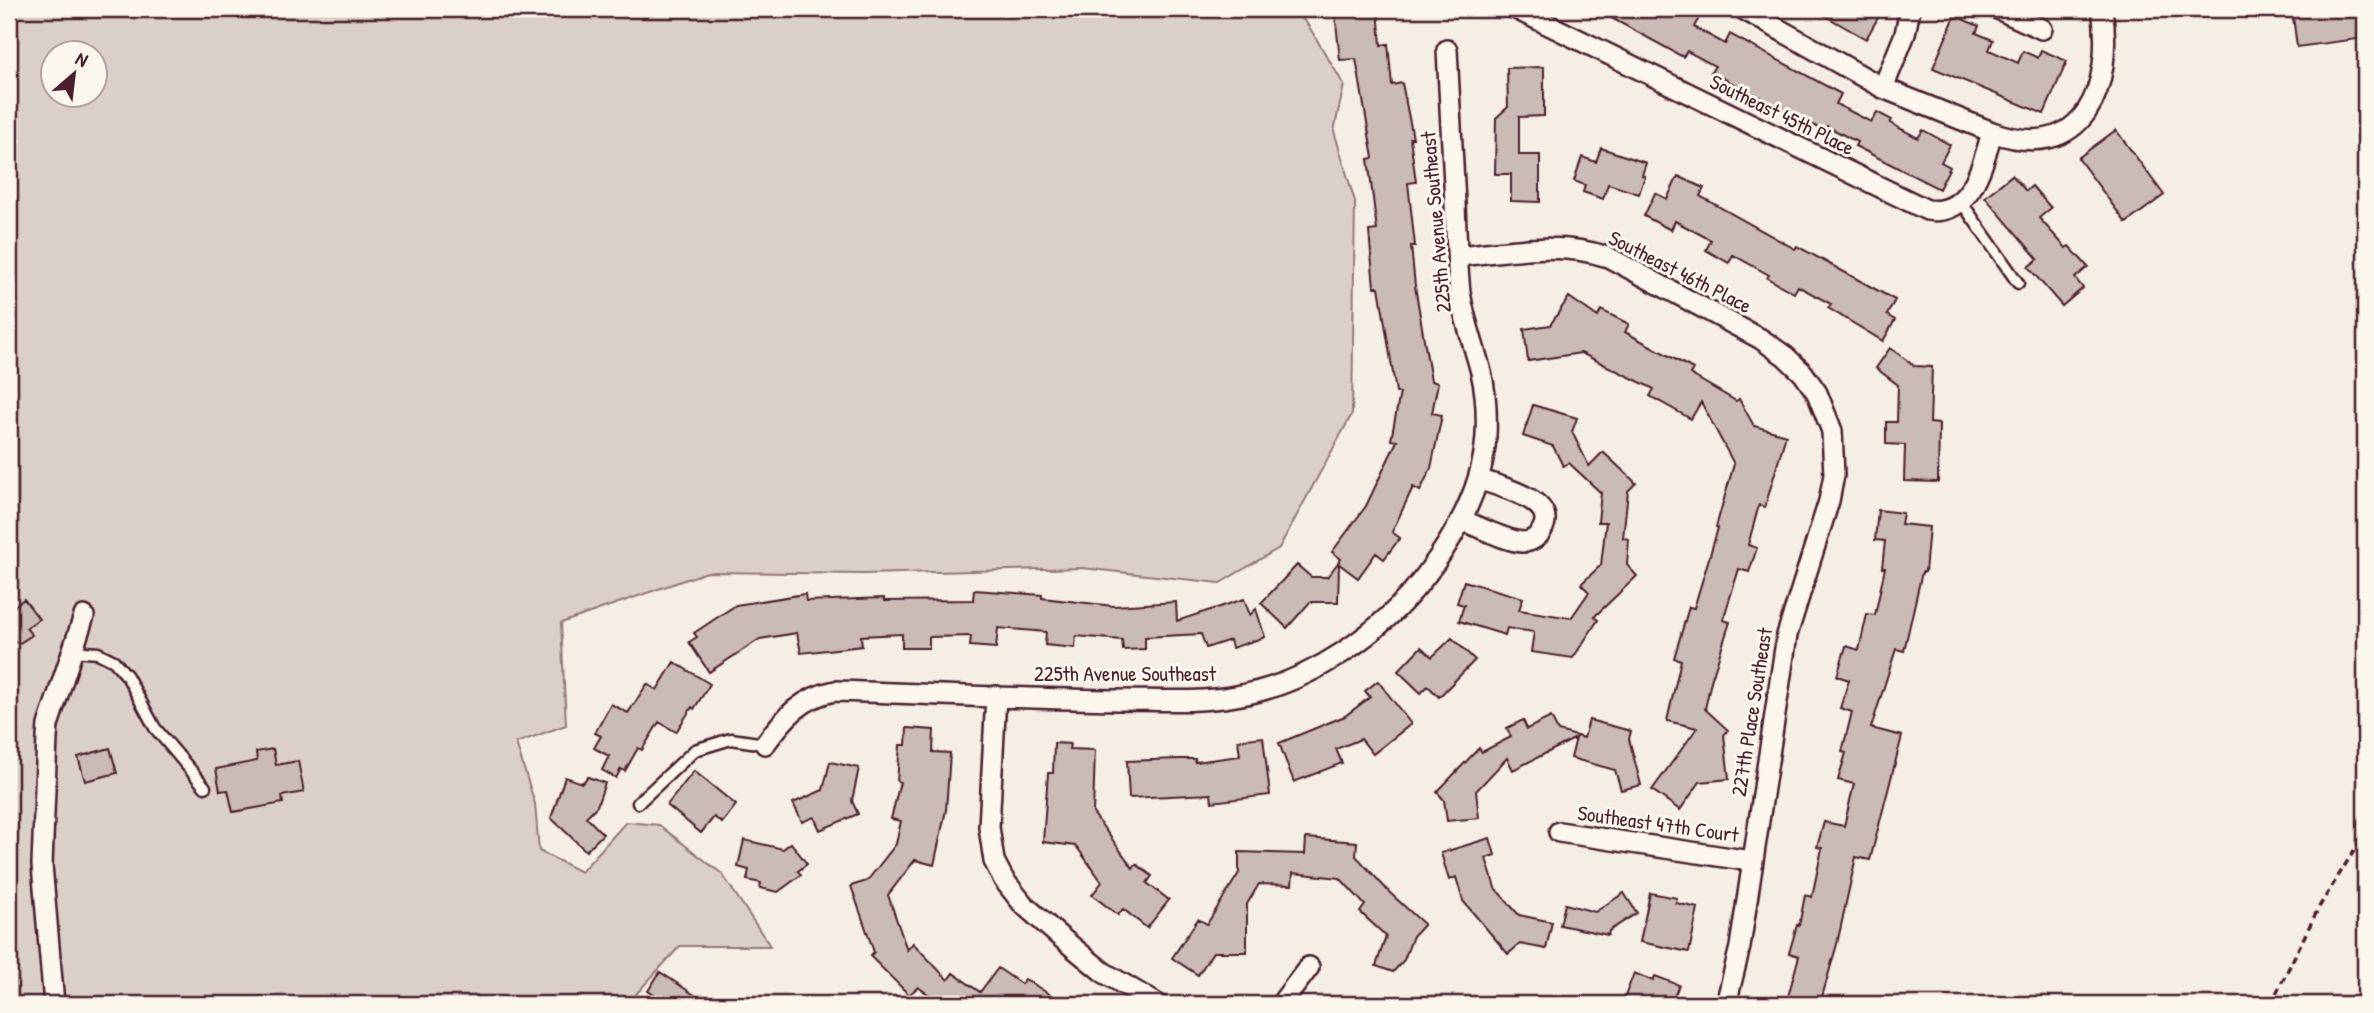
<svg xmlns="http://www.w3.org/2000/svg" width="2374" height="1013" font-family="'Patrick Hand',sans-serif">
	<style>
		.green { fill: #dbd0c9; stroke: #92787a; stroke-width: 2; fill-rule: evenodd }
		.building { fill: #cabbb6; stroke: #4a1f2b; stroke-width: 2 }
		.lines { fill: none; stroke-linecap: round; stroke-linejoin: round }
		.service-casing { stroke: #4a1f2b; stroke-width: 15 }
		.minor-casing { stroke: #4a1f2b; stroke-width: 24 }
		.path { stroke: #4a1f2b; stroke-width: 3.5; stroke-dasharray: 7 5; stroke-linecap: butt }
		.service { stroke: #fbf7ec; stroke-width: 10 }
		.minor { stroke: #fbf7ec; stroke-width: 19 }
		.labels { text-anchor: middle; stroke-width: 6; stroke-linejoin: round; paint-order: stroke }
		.street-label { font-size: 21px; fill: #4a1f2b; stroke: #fbf7ec }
	</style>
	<rect width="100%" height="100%" fill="#f4eee4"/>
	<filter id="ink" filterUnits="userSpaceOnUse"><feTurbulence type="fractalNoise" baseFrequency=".0143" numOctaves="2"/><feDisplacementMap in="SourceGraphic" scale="14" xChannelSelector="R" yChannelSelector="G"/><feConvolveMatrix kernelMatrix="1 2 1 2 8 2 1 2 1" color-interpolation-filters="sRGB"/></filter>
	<g filter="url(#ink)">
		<path class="green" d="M9,9h1285l14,16 36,60 -10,46 21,71 -3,212 -73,134 -59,35 -138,-15 -217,6 -158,-2 -146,51 5,102 -50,18 19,61 4,47 42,21 45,-50 33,3 63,49 48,72h-90l-53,58h-618zM52,52h42v42h-42z"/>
		<path class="building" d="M1378,9l3,36 7,-1 4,41 10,-2 11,55h-3l6,44 -8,1 7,63h-4l4,40 16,95 7,2 -6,30 10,2 -11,53 -11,23 -7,-4 -21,45 8,6 -16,21 -8,-6 -18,25 -19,-14 -1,38h-28l-23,26 -26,-25 36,-38 14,12h16l14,-18 -9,-7 34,-46 31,-65 -6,-1 9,-47 -4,-1 -17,-105h-5l-5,-56 8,-1 -9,-71 5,-1 -17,-99 -16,1 -5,-47z
			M1595,9h91l14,7 -6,11 31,17 5,-10 111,60 -5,10 35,18 6,-10 15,8 -2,3 28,15 5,-8 27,15 -9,17 9,5 -11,22 -84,-43 2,-4 -30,-16 -3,5 -113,-59 4,-6 -28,-15 -4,6z
			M1813,9h70l-17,30z
			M2292,9h71l2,29 -68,9z
			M1955,16l24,10 -3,7 17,7 -4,10 29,13 5,-12 15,7 3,-8 26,11 -23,53 -111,-46z
			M1544,67v49l-25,1v38h21v47l-29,-1v-27h-16l1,-56 12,-11 -1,-39z
			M2116,130l48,65 -38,28 -48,-65z
			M1601,148l45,15 -4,12 3,1 -6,18 -31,-10 -5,15 -20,-7 2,-7 -11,-4 8,-24 14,5z
			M2012,175l14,16 6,-5 19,22 -12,10 27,30 3,-2 19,21 -13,11 8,10 -21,18 -34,-39 10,-8 -53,-62z
			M1678,176l26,12 -4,8 95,53 2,-3 98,54 -8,15 8,5 -12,21 -55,-33 3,-4 -33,-18 -4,7 -27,-15 2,-3 -36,-20 -4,8 -23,-13 5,-10 -36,-19 -4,9 -27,-14 11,-23 12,6z
			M1569,297l29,20 3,-7 28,14 -4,8 68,37 -3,5 46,27 3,-2 15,27 32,9 -21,72 -6,-2 -11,40 9,3 -8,24 -10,-3 -16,51 7,2 -19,59 -6,28 23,21 -4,5 5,44 -29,3 -20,28 -28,-20 45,-62 -30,-7 14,-61 -7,-2 15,-51 5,1 24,-80 -2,-1 18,-63 -33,-62 -10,17 -41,-23 4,-7 -73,-36 -53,8 -4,-32 26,-4z
			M1890,348l25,18 17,1 -2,56 9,1 -1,58 -34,-1 1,-36 -19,-1v-22h11l1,-37 -22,-17z
			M1533,405l44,13 -5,14 17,34 14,-14 33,31 -8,8 -5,47 6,1 -2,26 10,11 -43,41 4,3 -25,38 -42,-6 3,-20 -27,-4 -2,7 -46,-14 5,-16 -7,-2 7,-22 59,17 -4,12 52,8 18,-26 -8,-8 20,-19 5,-43h-8l3,-29 -32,-30 -6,3 -10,-20 -30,-10z
			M1878,510l25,3 -2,11 28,3 -4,45h-3l-18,79 -8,-2 -25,79 31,8 -32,124 -14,-3 -19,87 -17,60h-34l13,-48 -10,-3 8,-28 2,1 6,-31 7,2 10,-49 -5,-1 7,-25 20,4 10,-42 -16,-4 8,-27 -4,-1 10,-40 -12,-4 9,-28 -12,-4 9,-30 13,4 8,-36 8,1 10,-47h-3l3,-27 -10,-1z
			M974,590l68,5v3l72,8 62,-4 1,19 67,-22 6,16 6,-6 9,28 -33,11 -2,-8 -24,8 -5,-14 -56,3v12l-22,1 -1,-10 -46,-4 -1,12 -30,-3 1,-13 -48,-4 -2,20 -26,-2 1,-10 -42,1v11h-27v-14l-41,2 1,10 -61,7 -4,-20 -37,6 -51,33 -20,-30 8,-5 -3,-4 42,-28 69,-11 1,7 78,-3v3l89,-1z
			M24,599l15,20 -13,9 6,7 -12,8 -11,-2v-31z
			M1452,638l23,22 -36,37 -11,-11 -7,7 -23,-22 23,-24 11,10z
			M674,662l36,22 -16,25 -2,-2 -16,25 -17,-10 -17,28 -4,-2 -13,23 -4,-2 -5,9 -14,-8 7,-14 -15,-8 7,-12 -6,-3 16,-29 17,9 19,-29 10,6z
			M1378,681l33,43 -38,30 -12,-15 -25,10 6,14 -48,19 -15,-39 66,-27 25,-19 -5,-6z
			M1551,717l7,14 26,7 5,-18 42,11 -2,8 12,46 -20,5 -6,-20 -44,-12 5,-20 -63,32 -6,-12 -31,33 3,27 -32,3 -3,-21 -7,-8 42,-44 3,4 29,-15 -4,-9 16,-8 4,9z
			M907,728l27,2 -1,22 17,1 -4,57 -12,55 -19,-5 -27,35 19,55 6,-7 35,37 5,-7 27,19 18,-24 23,16 4,-5 24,15 -7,10h-100l-24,-17 -9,8 -39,-39 4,-4 -23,-66 16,-5 29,-37 5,-23 -10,-2 9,-37 -3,-1 3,-36h6z
			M1263,737l7,58 -58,7 -1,-8 -82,4 -2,-37 52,-2h16v3l45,-6 -2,-16z
			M1054,743l16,1 -1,5 26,1 -2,63 40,55 3,-4 16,12 -5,7 22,17 -22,28 -24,-19 -5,6 -26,-20 10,-13 -26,-36 -33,-4 5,-69h5z
			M110,748l7,25 -32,8 -7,-24z
			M273,749l3,16 22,-4 6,31 -22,4 1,7 -50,9 -5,-22 -8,1 -4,-22 41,-8 -1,-9z
			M830,762l29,6 -7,33 6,13 -38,16 -6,-13 -12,5 -9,-19 30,-13z
			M694,771l42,34 -14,18 -8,-6 -13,16 -34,-28z
			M565,777l17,6 6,-6 17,6 -8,23 -11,11 17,17 -17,17 -35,-33z
			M1306,838l51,4 -1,14 34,37 34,31 -11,12 -9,24 -11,12 -17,-6 10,-30 -26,-24 5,-7 -25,-27 -47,-5 -1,12 -33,-1 -12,20v48h-34l-15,23 -26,-17 26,-39 9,5 32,-51v-21l66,2z
			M1490,838l5,17 -9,3 9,30 24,27 33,7 -6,27 -26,-5 -12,10 -45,-53 -7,-24 -7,3 -8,-27z
			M744,840l39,9 8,-6 16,21 -9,7 3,4 -23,17 -18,-4 1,-5 -14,-3 2,-10 -11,-3z
			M1624,893l13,20 -28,18 -1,4 -48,-10 5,-21 30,8z
			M1650,893l27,5 -1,5 22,5 -9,44 -49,-10z
			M660,972l48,32h-40l-20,-13z
			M1634,973l19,8 2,-5 24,9 -8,19h-49z"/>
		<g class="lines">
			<g class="service-casing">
				<path id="service" d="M1960,200l58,83
					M72,651l26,2 16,8 13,15 28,52 50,59
					M638,803l57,-53 36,-11 34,5"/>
			</g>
			<g class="minor-casing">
				<path id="minor" d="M1516,9l411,201c44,7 56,-46 65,-78
					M1743,9l140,79 109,44c93,33 122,-46 110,-123
					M1998,9l44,20
					M1883,88l22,-54 5,-25
					M1458,256c51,-5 101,-15 150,1l153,82 24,17 18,17 14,20 15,38 2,44 -5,26 -42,134 -47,312 -14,57
					M1461,520c16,6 45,21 61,22 9,0 17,-5 21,-14 14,-29 -46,-42 -65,-49
					M996,696l-7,131 5,34 10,19 19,24 35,31 45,37 54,32
					M765,744c19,-26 37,-47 70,-53 94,3 189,8 283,9 39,0 80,3 118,-4 74,-12 146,-63 190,-121 30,-40 57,-88 60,-139 1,-21 0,-44 -5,-64 -7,-27 -17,-53 -21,-80 -3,-30 -4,-60 -5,-89 -3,-51 -5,-102 -8,-153
					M1559,832l192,29
					M54,1004l-12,-139 5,-127 1,-13 36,-109
					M1281,1004l28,-37"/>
			</g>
			<path class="path" d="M2271,1004l48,-97 46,-74"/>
			<use href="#service" class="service"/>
			<use href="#minor" class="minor"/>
		</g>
	</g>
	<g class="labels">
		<g class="street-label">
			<text transform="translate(1782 115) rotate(26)" y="7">Southeast 45th Place</text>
			<text transform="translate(1436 222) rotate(-95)" y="7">225th Avenue Southeast</text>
			<text transform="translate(1680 272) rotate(27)" y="7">Southeast 46th Place</text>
			<text x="1125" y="681">225th Avenue Southeast</text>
			<text transform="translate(1752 712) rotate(-81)" y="7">227th Place Southeast</text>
			<text transform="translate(1658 824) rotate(8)" y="7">Southeast 47th Court</text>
		</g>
	</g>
	<rect width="2374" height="1013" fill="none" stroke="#fbf7ec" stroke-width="35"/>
	<rect x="18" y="18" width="2339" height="978" fill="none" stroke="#4a1f2b" stroke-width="2.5" filter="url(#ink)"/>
	<g transform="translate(74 74) rotate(28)"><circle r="33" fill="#fbf7ec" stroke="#b4a19f" stroke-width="2"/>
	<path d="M0-5L12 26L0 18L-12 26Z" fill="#4a1f2b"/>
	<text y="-10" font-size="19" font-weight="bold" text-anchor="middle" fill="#4a1f2b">N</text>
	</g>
</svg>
